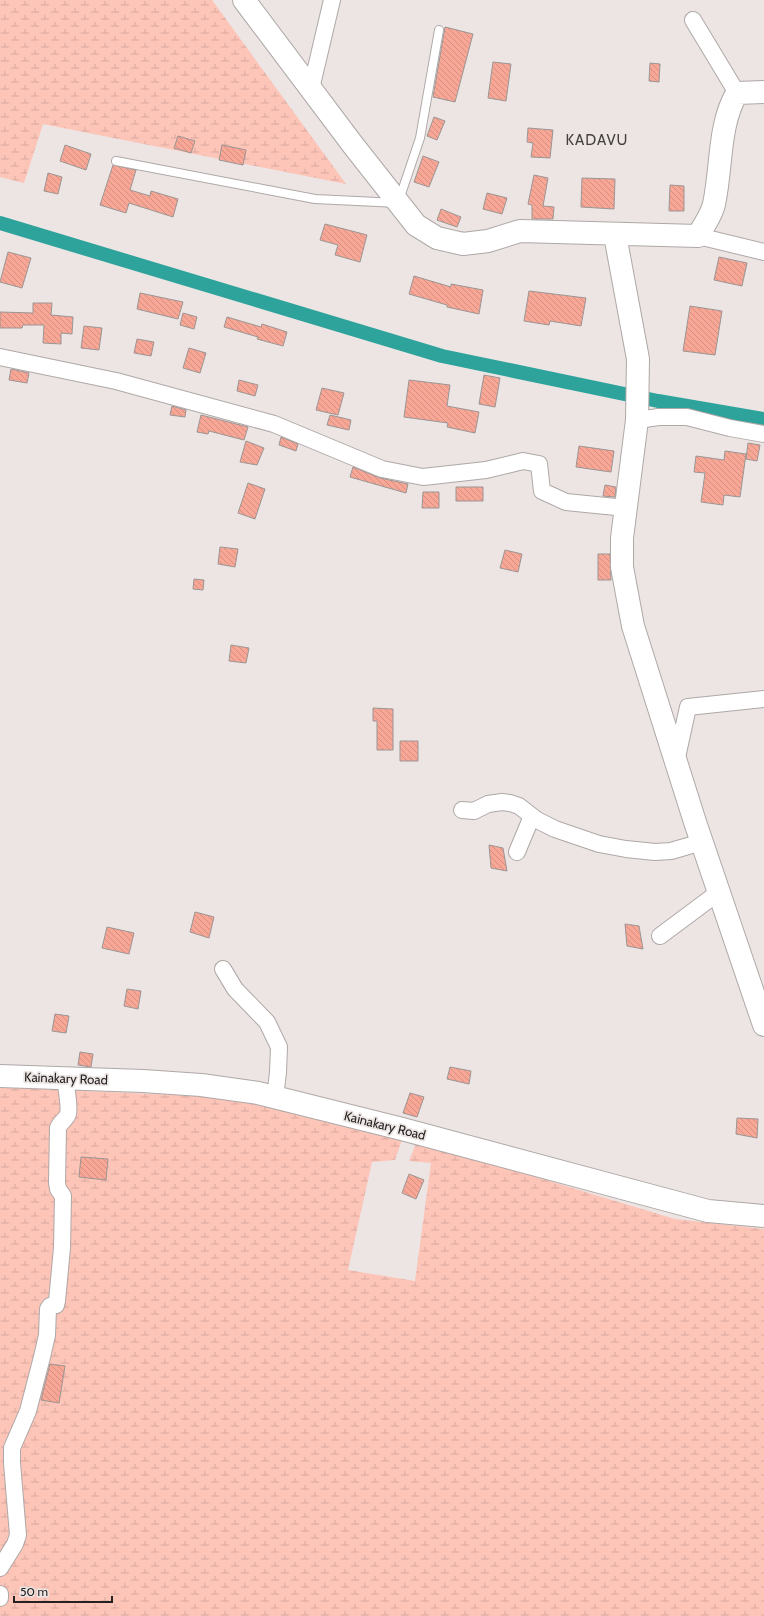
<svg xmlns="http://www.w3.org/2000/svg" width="764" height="1616" font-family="Cabin,sans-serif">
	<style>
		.wetland { fill: url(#wetland-marsh) }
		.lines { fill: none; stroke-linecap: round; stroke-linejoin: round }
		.canal { stroke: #2ea39c; stroke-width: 14 }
		.building { fill: url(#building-back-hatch); stroke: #9b9594 }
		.lane-casing { stroke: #aea8a6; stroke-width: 10 }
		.street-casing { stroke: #aea8a6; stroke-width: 18 }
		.secondary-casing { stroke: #aea8a6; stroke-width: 24 }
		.lane { stroke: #fff; stroke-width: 8 }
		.street { stroke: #fff; stroke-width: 16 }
		.secondary { stroke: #fff; stroke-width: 22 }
		.labels { text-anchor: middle; stroke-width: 3.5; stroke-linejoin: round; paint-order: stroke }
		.street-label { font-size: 13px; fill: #242221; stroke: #ece5e4 }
		.quarter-label { font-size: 15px; letter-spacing: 1px; fill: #464140; stroke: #ece5e4 }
	</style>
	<defs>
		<pattern id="wetland-marsh" width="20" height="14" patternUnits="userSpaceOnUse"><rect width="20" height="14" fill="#fdc4b8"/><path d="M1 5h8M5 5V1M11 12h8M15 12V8" fill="none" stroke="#d9a89e"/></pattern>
		<pattern id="building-back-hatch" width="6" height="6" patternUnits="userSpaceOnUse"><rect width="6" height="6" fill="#f8a695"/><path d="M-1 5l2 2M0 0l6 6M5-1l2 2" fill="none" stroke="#d48f80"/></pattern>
	</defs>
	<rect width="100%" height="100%" fill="#ece5e4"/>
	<path class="wetland" d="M0,0h212l134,184 -303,-60 -19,59 -24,-6z
		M0,1087l239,11 164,39 -8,23 -23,2 -24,108 67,11 16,-118 -22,-2 8,-20 258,78 89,10v387h-764z"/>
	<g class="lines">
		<path class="canal" d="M0,223l442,133 216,45 106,18"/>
	</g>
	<path class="building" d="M445,27l28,7 -18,68 -22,-5z
		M493,62l18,2 -5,37 -18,-3z
		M650,63l10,1 -1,18 -10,-1z
		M434,117l11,4 -8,19 -10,-4z
		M528,128l25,2 -3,28 -19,-1 2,-14 -6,-1z
		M178,136l17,5 -4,12 -17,-5z
		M65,145l26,9 -5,16 -26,-9z
		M222,145l24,5 -3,15 -24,-5z
		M423,156l16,6 -10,25 -15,-5z
		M113,165l23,5 -6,20 20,6 1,-5 27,8 -5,18 -44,-14 -3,10 -26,-8z
		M48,173l14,4 -4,17 -14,-3z
		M534,175l14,3 -5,28 11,1 -1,12h-21v-14l-4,-1z
		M582,178l33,1 -1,30 -33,-2z
		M670,185l14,1v25h-15z
		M487,193l20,5 -5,16 -19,-5z
		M441,209l20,8 -4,10 -20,-7z
		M325,224l42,11 -7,27 -25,-7 3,-10 -18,-5z
		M8,252l23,6 -9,30 -22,-6z
		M719,257l28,6 -5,23 -28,-6z
		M414,276l37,11v-3l32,6 -4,24 -32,-7v-2l-38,-11z
		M529,291l57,7 -5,28 -31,-5 -1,4 -25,-4z
		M140,293l43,9 -5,17 -41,-10z
		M33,303h19l-1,12 22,2 -1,17 -11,-1v11l-18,-1 1,-18h-21l-1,3h-22v-16l33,1z
		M690,306l32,5 -7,44 -32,-4z
		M183,313l14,4 -3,12 -14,-4z
		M227,317l34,10 1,-3 25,8 -4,14 -26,-7 1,-2 -34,-10z
		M84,326l18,2 -3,22 -18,-2z
		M137,339l17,3 -3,14 -17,-3z
		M189,348l17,5 -6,20 -17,-5z
		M11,369l18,4 -2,10 -18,-3z
		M484,375l16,3 -5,29 -16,-3z
		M239,380l19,5 -3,11 -18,-5z
		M409,380l41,5 -3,21 32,6 -4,21 -28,-6 1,-4 -44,-6z
		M322,388l22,5 -6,22 -22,-5z
		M172,406l14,4 -1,7 -15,-2z
		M201,415l47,12 -4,13 -35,-9 -1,3 -11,-2z
		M330,415l21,5 -2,10 -22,-5z
		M281,437l17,7 -2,7 -17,-6z
		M246,441l18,7 -7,17 -17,-3z
		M748,443l12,2 -3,16 -11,-2z
		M579,446l35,5 -3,21 -35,-5z
		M725,451l21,3 -6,43 -16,-2 -1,10 -22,-3 4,-29 -11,-1 2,-16 28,4z
		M353,467l27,11 28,6 -2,9 -56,-16z
		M248,483l17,6 -10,30 -17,-6z
		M605,485l11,2 -1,10 -12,-1z
		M456,487h27v14h-27z
		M423,492h16v16h-17z
		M220,547l18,2 -3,18 -17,-3z
		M505,550l17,4 -4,18 -18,-4z
		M598,554h12l1,26h-13z
		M194,579l10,1 -1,10 -10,-1z
		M231,645l18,3 -3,15 -17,-2z
		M373,708l20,1v41h-16v-29h-4z
		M400,741h18v20h-18z
		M489,845l14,3 4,23 -16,-3z
		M195,912l19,5 -5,21 -19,-6z
		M625,924l14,2 4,23 -16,-3z
		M107,927l27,6 -5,21 -27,-6z
		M127,989l14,2 -3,18 -14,-3z
		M55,1014l14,2 -3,17 -14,-2z
		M80,1052l13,2 -2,13 -13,-2z
		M450,1067l21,4 -2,13 -22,-5z
		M410,1093l14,4 -7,20 -14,-4z
		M737,1118l21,1 -1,19 -21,-4z
		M81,1157l27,2 -2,21 -27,-3z
		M409,1174l15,6 -8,19 -14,-6z
		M50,1364l15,2 -6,37 -18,-3z"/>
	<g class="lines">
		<g class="lane-casing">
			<path id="lane" d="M116,161l199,38 83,4 22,-65 19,-108"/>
		</g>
		<g class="street-casing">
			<path id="street" d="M693,20l44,73
				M311,89l21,-89
				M698,236l66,16
				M0,357l116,24 158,43 108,45 41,8 63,-7 37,-9 16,3 3,27 24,11 60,6
				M637,420l22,-3h28l43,11 34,6
				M676,762l12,-55 76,-8
				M462,810l12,1 14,-7 14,-2 8,1 9,3 18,14 18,9 44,15 27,5 29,3 16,-1 31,-9
				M517,852l15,-36
				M660,936l59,-44
				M223,969l12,20 32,33 12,25 -1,25 -3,26
				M0,1568l15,-24 3,-9 -6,-72v-15l16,-37 14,-54 5,-22 1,-26 2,-3 6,-1 1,-4 5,-53 1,-52 -5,-7 -1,-6 1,-55c2,-6 8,-8 10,-14 2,-8 -2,-27 -3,-36
				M0,1594v4"/>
		</g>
		<g class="secondary-casing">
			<path id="secondary" d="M244,0l109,145 63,80 21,13 26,6 25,-3 32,-10 178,5c5,-10 14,-21 16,-32 8,-36 4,-79 23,-111l27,-1
				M615,235l23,124 -1,61 -15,118v29l11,59 62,196 69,203
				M0,1076l143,5 58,4 57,8 144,36 306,82 56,5"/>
		</g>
		<use href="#lane" class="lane"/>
		<use href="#street" class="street"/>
		<use href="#secondary" class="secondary"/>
	</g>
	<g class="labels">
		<g class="street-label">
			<text transform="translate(66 1078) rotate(2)" y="5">Kainakary Road</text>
			<text transform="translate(385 1125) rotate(14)" y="5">Kainakary Road</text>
		</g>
		<g class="quarter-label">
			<text x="597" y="145">KADAVU</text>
		</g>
	</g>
	<path d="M14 1596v6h98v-6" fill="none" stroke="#242221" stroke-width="2"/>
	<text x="20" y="1596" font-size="12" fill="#242221" stroke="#ece5e4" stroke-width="3" paint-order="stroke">50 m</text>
</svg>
